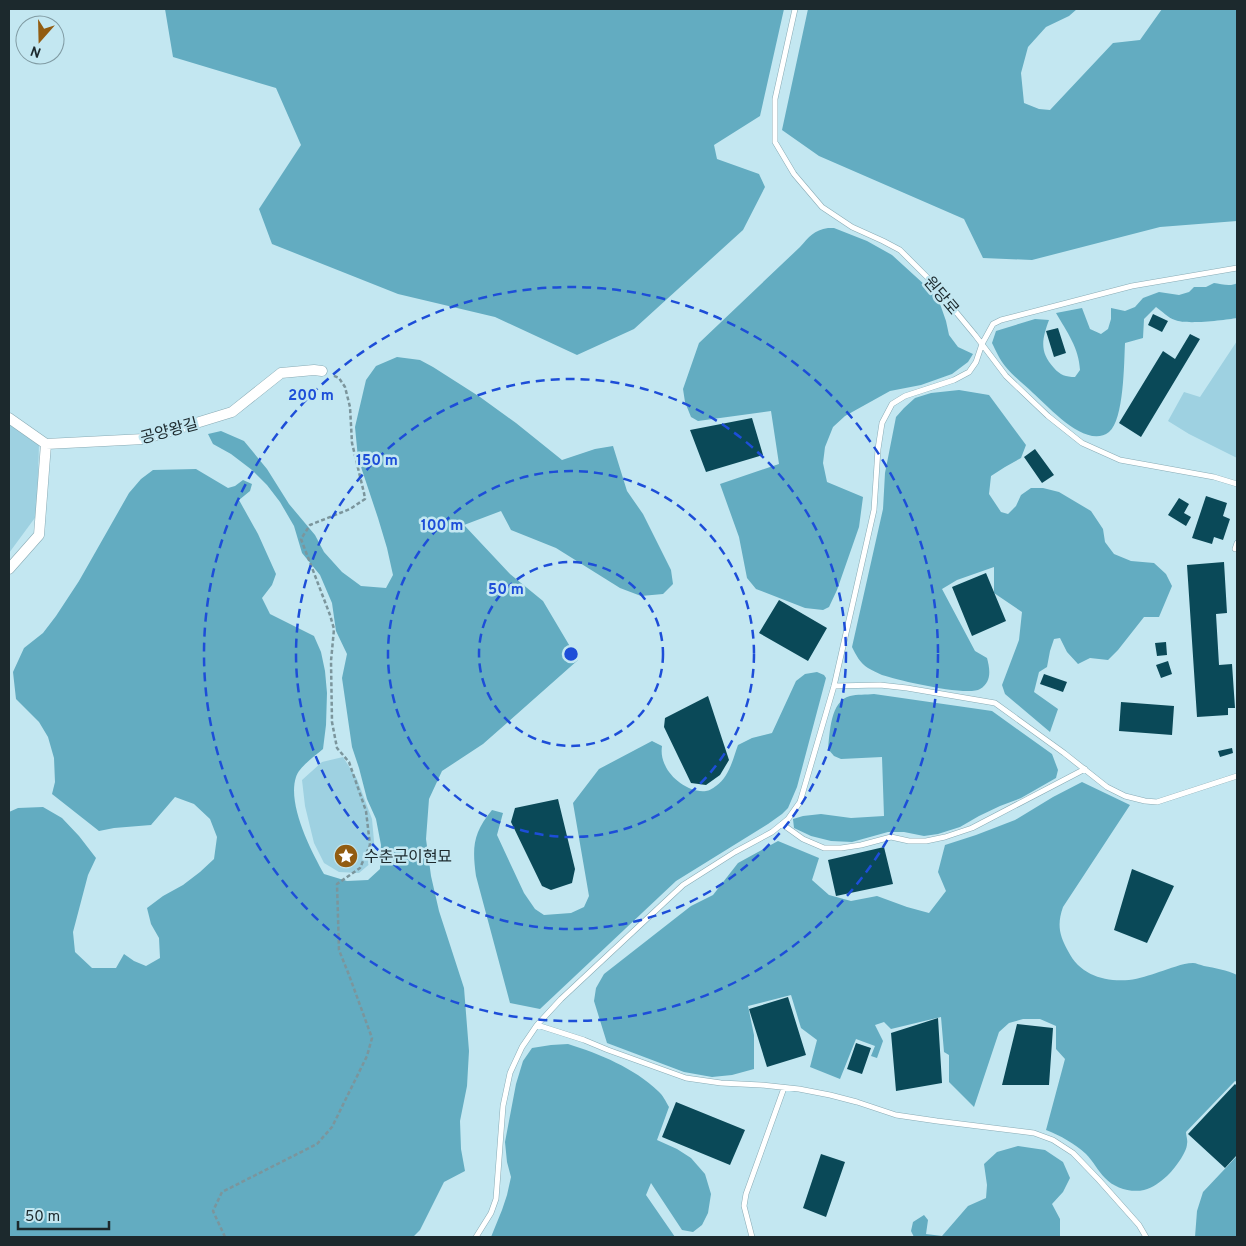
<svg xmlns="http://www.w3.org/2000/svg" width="1246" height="1246" font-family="Overpass,'Noto Sans KR',sans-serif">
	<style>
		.green { fill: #9ed1e1 }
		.forest { fill: #63acc1 }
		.building { fill: #0a4958 }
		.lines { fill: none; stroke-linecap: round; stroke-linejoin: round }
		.lane-casing { stroke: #89abb5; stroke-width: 6 }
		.street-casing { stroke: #89abb5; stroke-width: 11 }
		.path { stroke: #7b959c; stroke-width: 2.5; stroke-dasharray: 4 2.5; stroke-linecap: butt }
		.lane { stroke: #fff; stroke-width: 5 }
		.street { stroke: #fff; stroke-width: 10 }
		.ring { fill: none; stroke: #1d4ed8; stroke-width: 2.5; stroke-dasharray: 9 6 }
		.labels { text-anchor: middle; stroke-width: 5; stroke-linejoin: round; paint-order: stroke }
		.street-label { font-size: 16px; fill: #1c292d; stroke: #c3e7f1 }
		.poi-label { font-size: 16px; fill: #1c292d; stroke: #c3e7f1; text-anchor: start }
		.centre { fill: #1d4ed8; stroke: #c3e7f1; stroke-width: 2.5 }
		.ring-label { font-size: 15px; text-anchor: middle; font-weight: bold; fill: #1d4ed8; stroke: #c3e7f1; stroke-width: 5; stroke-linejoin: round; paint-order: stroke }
	</style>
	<rect width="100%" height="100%" fill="#c3e7f1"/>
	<path class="green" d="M1237,341v117l-48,-24 -21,-13 16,-29 16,5z
		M9,418l30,25 -2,72 -28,38z
		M343,757l14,22 15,40 3,33 -3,10 -13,11 -20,-1 -15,-9 -10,-20 -9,-37 -3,-26 20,-18z"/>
	<path class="forest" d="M165,9h619l-24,107 -46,29 3,14 42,15 6,13 -22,43 -109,99 -57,26 -82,-38 -97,-23 -126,-50 -13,-35 42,-64 -25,-57 -103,-31z
		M808,9h269l-8,7 -23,11 -18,20 -7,26 3,30 15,6 11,1 63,-67 27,-3 22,-31h75v212l-77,6 -128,33 -49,-2 -19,-39 -145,-63 -37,-26z
		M828,228h6l33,13 25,14 34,31 13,15 7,20 3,14 9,12 15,7 -5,8 -16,12 -31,11 -31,6 -45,25 -12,11 -8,20 -2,16 4,19 36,15 -4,30 -22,63 -8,17 -6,3 -18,-2 -49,-19 -9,-11 -8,-41 -19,-53 59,-20 -8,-53 -73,10 -7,-4 -6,-15 -2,-13 16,-46 101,-96c9,-10 14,-17 28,-19z
		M1214,283c7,1 17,4 23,0v35c-12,2 -51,7 -62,2 -7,-2 -13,-9 -19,-13l-12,12 -1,19 -18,5c-1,20 -1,77 -16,89 -23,18 -61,-26 -76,-39 -9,-9 -20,-17 -28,-27 -5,-6 -9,-15 -13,-23l4,-12 39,-12 14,1c-7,19 -10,32 5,48 6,7 12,9 21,9l5,-7c-1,-22 -13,-38 -24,-57l26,-5 8,21 11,5 7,-5 3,-10v-11l14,3 10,-4 8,-9 16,-6 20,3 10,-3 5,-5h12z
		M397,357l23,3 13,7 47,30 36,26 46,37 33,-11 18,-3 14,45 16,23 28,56 2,14 -10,10 -22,2 -21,-8 -64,-40 -45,-18 -10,-19 -37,14 46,49 33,27 35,59 -95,84 -41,27 -13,28 -3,40 5,37 8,35 25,77 5,63 -2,35 -7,35 1,28 4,22 -21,11 -24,48 -7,7h-404v-425l9,-4 25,-1 19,11 17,18 17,22 -8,17 -15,57 2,20 17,16h24l8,-14 10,7 12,5 14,-8 -1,-20 -8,-14 -4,-16 16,-12 20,-11 17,-13 14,-13 3,-22 -7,-18 -16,-15 -19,-7 -24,28 -37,3 -15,3 -47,-37 3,-12 -1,-24 -6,-21 -9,-15 -23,-23 -3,-27 11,-24 19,-15 13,-17 23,-35 50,-88 12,-14 12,-9 43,-1 32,19 7,-2 8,-6 9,4 -2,7 -11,9 19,34 18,40 -4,11 -10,13 8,16 44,22 7,16 4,19 2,22 -1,32 -3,24c-8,7 -24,18 -27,28 -9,27 15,74 28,97l23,7 21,-1 12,-11 1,-24 -5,-26 -9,-20 -8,-31 -7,-21 -10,-69 5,-24 -11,-23 -4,-28 -12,-28 -18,-22 -8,-27 -14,-24 -13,-17 -15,-15 -21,-16 -18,-10 -5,-10 13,-3 23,10 23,28 22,35 26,31 9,17 18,20 19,14 25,2 7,-13 -6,-27 -9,-30 -20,-60 -3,-31 11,-47 10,-14z
		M959,390l30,5 37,50 -5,13 -16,9 -14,9 -2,18 12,18 7,2 8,-8 5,-11 10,-7h12l16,4 32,19 12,18 2,13 9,12 17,7 23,2 12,11 6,12 -13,31h-15l-26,33 -10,10 -18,-2 -12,6 -11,-12 -7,-14 -6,1 -4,12 -3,16 -8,5 -5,20 24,17 -8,23 -45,-38 -3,-9 17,-45 3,-28 -28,-19v-26l-37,13 -15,9 33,62 12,7c3,11 5,24 -7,31 -12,8 -83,-9 -98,-14 -5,-2 -10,-5 -14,-7 -8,-5 -12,-13 -16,-21l31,-138 2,-36 11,-56 8,-9 11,-10 16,-5z
		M817,672l7,3 2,3 -29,109 -9,21 -6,6 -14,10 -92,57 -136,128 -30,-6 -34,-127c-4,-29 -3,-43 16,-66l11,3 -6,22 27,58 11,16 9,6 27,-2 13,-6 5,-11 -16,-93 26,-34 53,-28 10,5c-1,7 0,13 3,19 6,14 25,28 41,26 3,0 7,-3 10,-5 13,-9 17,-27 22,-41l14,-7 20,-5 24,-52 9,-7z
		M874,694l118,17 60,43 6,16 -2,8 -35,20 -21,8 -21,10 -19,11 -22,7 -14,2 -20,-4h-16l-36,10 -21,-1 -20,-5 -17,-8 -1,-9 10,-3 18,-2 30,4 33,-2 -2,-59 -41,2 -7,-3 -6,-7c2,-16 2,-48 22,-53 7,-2 16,-1 24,-2z
		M1082,782l48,23 -67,102c-6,17 -4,28 5,44 12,24 36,31 61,29 10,-1 21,-5 30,-8 11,-3 23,-9 34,-9 3,0 7,2 11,3 11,2 23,4 33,9v107l-2,-1 -49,51c0,4 2,8 1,12 0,8 -13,26 -20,32 -7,6 -14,12 -23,14 -13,3 -30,-2 -39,-12 -7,-7 -12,-17 -19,-24 -12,-11 -25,-18 -40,-24l19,-71 -9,-10v-23l-16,-7h-17l-14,4 -10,9 -25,75 -25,-25v-27l-5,-3 -3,-35 -50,12 -7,-7 -9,3 8,16 -6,17 -6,-2 4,-10 -19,-7 -16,40 -30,-12 7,-27 -16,-12 -10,-33 -43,11 6,29v34l-22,6 -20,2 -28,-5 -77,-29 -13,-42 2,-13 8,-14 87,-68 22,-11 25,-32 40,-22 41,17 -7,22 17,15 22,6 26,-5 30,11 22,6 17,-22 -8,-19 7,-27 31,-10 39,-15 38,-23z
		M568,1044c32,10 66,24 90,47 5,4 8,11 11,16l-12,33 20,9 14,9 14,16 6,20 -3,19 -6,12 -9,7 -11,-2 -31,-47 -5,12 29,42h-184l11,-27 5,-15 4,-18 -4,-15 -2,-20 11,-58 7,-23 9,-13 19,-3z
		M1018,1146l27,4 18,12 7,16 -7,14 -11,12 8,15v18h-146l-3,-6 2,-9 11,-7 4,5 -2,14 16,2 26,-30 18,-8 1,-13 -3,-21 13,-12z
		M1237,1156v81h-42l2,-26 6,-19z"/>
	<path class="building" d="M1153,314l15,7 -6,11 -14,-7z
		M1058,328l8,25 -12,4 -8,-26z
		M1190,334l10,5 -59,98 -22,-14 44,-72 12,8z
		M752,418l11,37 -57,17 -16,-42z
		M1035,449l19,26 -12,8 -18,-26z
		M1206,496l21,7 -4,13 7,3 -7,21 -9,-3 -2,7 -20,-6z
		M1179,498l10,6 -5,9 7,4 -5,9 -18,-11z
		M1224,562l3,51 -11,1 3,51 13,-1 3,44h-7v7l-31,2 -10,-152z
		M986,573l20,48 -34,15 -20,-49z
		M779,600l48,28 -19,33 -49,-28z
		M1166,642l1,13 -10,1 -2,-13z
		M1168,661l4,13 -11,4 -5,-13z
		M1044,674l23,8 -4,10 -23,-8z
		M708,696l21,64 -9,15 -14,10 -15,-2 -27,-56 1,-9z
		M1121,702l53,4 -2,29 -53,-4z
		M1232,748l1,5 -13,4 -2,-6z
		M558,799l17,70 -3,14 -21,7 -9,-4 -31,-64 4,-14z
		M884,847l9,37 -57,12 -8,-36z
		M1132,869l42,17 -27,57 -33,-13z
		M788,997l18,58 -39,12 -18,-58z
		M938,1018l4,65 -46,8 -5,-58z
		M1017,1024l36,4 -4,57h-47z
		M856,1043l15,5 -9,26 -15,-5z
		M1235,1084l2,2v69l-12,13 -37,-34z
		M676,1102l69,28 -15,35 -68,-28z
		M821,1154l24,8 -19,55 -23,-9z"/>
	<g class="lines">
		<g class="lane-casing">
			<path id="lane" d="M795,9l-20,90v43l19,32 28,33 30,20 31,14 17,9 27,27 48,58 31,41 42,40 34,27 38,17 94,17 23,7
				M1235,549l2,-6
				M834,686l46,-1 27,3 88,15 69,50 43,34 18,9 20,5 12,1 80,-26
				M782,824l21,15 21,9h17l20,-3 30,-8 18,4h17l19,-4 27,-9 113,-59
				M537,1025l47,15 24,10 78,28 35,5 40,2 38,4 31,6 27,7 39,13 41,6 97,12 19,7 20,13 26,27 40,45 7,12
				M476,1237l15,-24 5,-14 7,-93 7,-33 12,-26 15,-22 24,-26 122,-114 52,-33 37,-20 16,-13 12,-17 34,-116 40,-176 4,-61 4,-26 10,-19 13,-8 49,-16 15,-8 7,-10 6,-18 11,-20 8,-4 131,-34 105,-18
				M752,1237l-8,-31 2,-12 38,-106"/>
		</g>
		<g class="street-casing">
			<path id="street" d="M9,418l37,26 98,-5 88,-27 49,-39 33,-3 8,1
				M9,569l30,-34 7,-91"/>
		</g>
		<path class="path" d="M225,1237l-12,-26 9,-19 95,-48 15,-17 35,-71 5,-18 -23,-63 -10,-25 -2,-66 23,-16 10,-23 -4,-34 -17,-49 -12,-14 -5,-26 -1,-61 3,-32 -4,-14 -29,-76 9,-14 40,-16 15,-10 -1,-6 -12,-50 -2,-36 -5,-20 -6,-9 -7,-3"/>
		<use href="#lane" class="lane"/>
		<use href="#street" class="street"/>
	</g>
	<g class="ring">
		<circle cx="571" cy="654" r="92"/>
		<circle cx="571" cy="654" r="183"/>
		<circle cx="571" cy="654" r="275"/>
		<circle cx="571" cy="654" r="367"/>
	</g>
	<defs>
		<g id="sight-disc" transform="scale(1.25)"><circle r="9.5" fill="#925c11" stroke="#c3e7f1"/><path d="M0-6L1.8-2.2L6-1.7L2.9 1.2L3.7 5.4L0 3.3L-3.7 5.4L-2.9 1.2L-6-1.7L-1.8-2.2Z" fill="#fff"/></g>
	</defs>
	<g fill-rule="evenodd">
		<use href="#sight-disc" x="346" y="856"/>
	</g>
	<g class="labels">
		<g class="street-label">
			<text transform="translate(942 295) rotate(50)" y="6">원당로</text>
			<text transform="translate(169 430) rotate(-15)" y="6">공양왕길</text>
		</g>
		<g class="poi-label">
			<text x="364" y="862">수춘군이현묘</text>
		</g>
	</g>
	<circle cx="571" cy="654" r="8" class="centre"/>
	<g class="ring-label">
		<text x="311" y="400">200 m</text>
		<text x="377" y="465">150 m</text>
		<text x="442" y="530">100 m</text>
		<text x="506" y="594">50 m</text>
	</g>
	<rect width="1246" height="1246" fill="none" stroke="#1c292d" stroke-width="20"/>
	<g transform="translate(40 40) rotate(200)"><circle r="24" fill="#c3e7f1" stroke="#809ba3"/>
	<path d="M0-4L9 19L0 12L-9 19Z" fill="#925c11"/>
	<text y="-8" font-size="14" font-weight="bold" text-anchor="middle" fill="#1c292d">N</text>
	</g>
	<path d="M18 1221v8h91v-8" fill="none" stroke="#1c292d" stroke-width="2.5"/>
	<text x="25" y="1221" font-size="15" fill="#1c292d" stroke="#c3e7f1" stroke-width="4" paint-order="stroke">50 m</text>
</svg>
